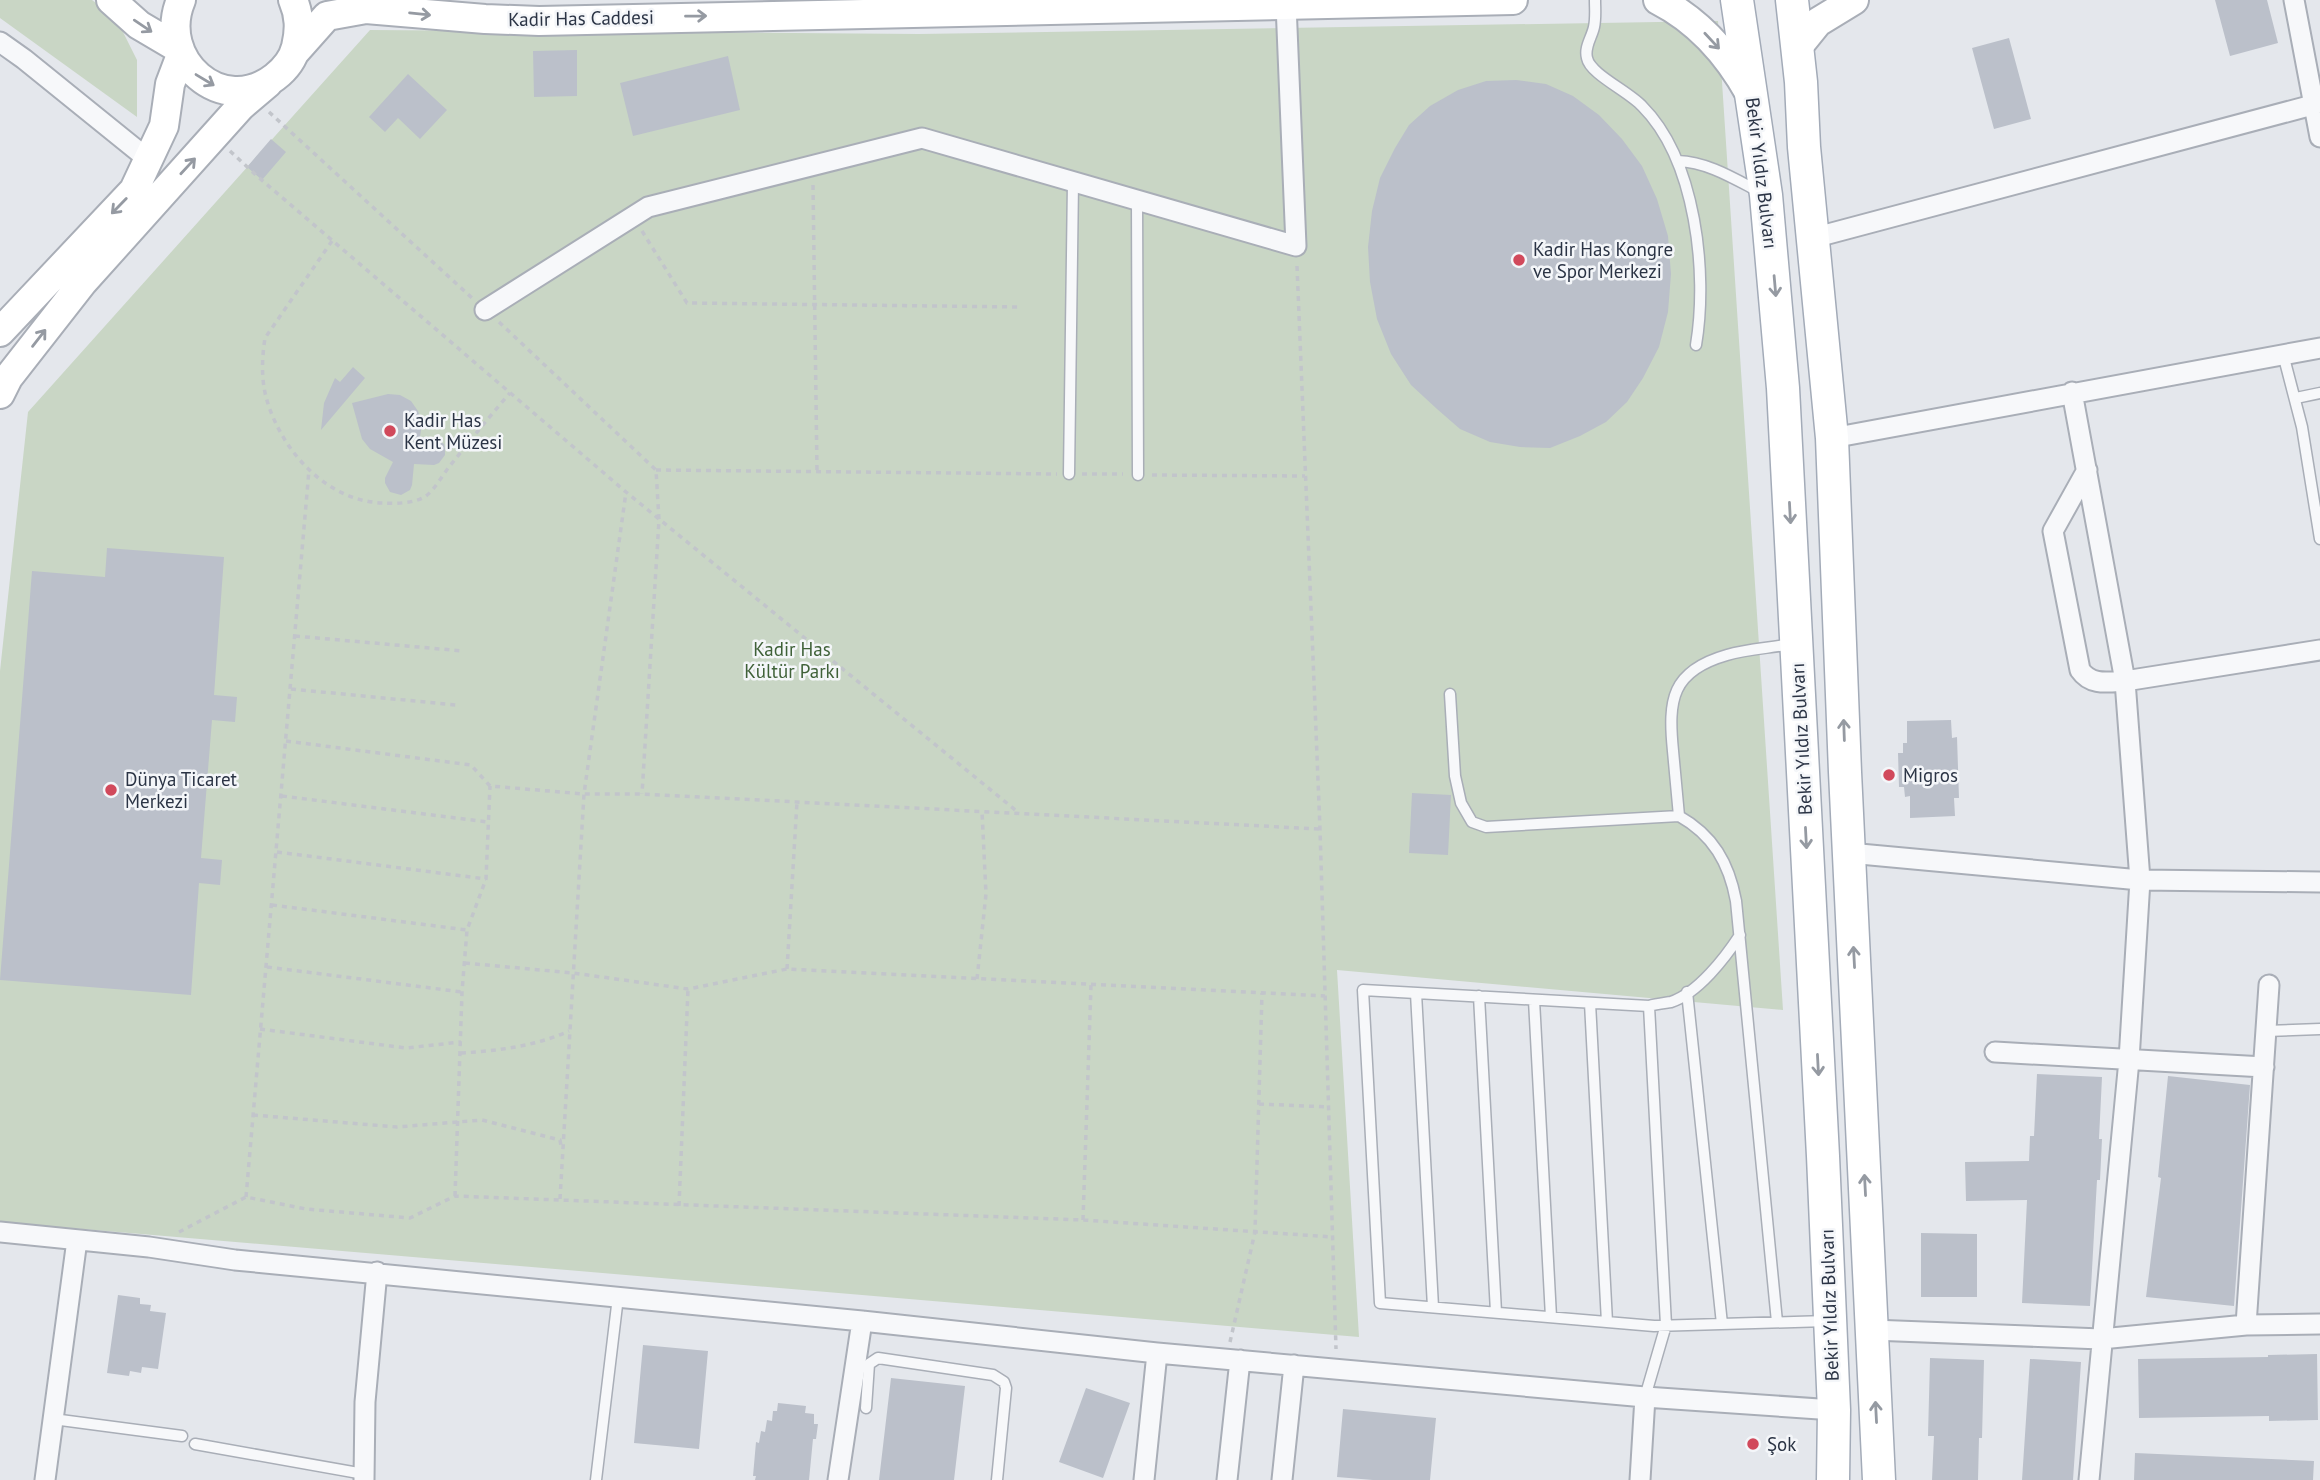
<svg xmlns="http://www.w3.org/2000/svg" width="2320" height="1480" font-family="'PT Sans',sans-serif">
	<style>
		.green { fill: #c9d6c5 }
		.building { fill: #bbc0ca }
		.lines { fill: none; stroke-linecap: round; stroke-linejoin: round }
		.lane-casing { stroke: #a9aeb7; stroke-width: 13 }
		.street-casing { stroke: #a9aeb7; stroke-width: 23 }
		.secondary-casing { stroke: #a9aeb7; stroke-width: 32 }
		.primary-casing { stroke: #a3abb8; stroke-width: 35 }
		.path { stroke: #c2c5cb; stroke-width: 3.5; stroke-dasharray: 5 5; stroke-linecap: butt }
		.lane { stroke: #f7f8fa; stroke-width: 10 }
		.street { stroke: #f7f8fa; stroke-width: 19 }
		.secondary { stroke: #fff; stroke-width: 28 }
		.primary { stroke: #fff; stroke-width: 32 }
		.oneway { stroke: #959aa2 }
		.poi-dot { fill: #d1495b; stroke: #f4f6f9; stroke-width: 2.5 }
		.labels { text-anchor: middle; stroke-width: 5; stroke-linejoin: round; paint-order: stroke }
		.street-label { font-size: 19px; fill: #2b3445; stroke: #f4f6f9 }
		.poi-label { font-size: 19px; fill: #2b3445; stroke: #f4f6f9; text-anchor: start }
		.park-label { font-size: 19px; fill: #3f6138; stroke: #f4f6f9 }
	</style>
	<rect width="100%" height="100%" fill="#e4e7ec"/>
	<path class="green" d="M0,0h92l24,18 21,42v57l-137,-99z
		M1718,21l65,989 -446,-40 22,367 -1359,-115v-551l28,-259 342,-382 549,4z"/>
	<path class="building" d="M2215,0h52l11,43 -48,13z
		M2009,38l22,81 -37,10 -22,-81z
		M577,50v46l-43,1 -1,-46z
		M728,56l12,54 -107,26 -13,-53z
		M408,74l39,36 -27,29 -22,-21 -13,14 -16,-15z
		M1516,80l30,4 27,12 26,19 23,24 20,27 15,33 11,37 3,38 -3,38 -9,35 -16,31 -16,24 -21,20 -26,14 -30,12 -30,-1 -30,-5 -30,-13 -23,-20 -26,-24 -20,-31 -14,-35 -7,-37 -2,-35 4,-36 8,-33 15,-30 14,-23 21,-19 28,-16 28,-9z
		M271,139l15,13 -24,28 -15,-13z
		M353,367l12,11 -44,52 3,-27 11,-25 5,4z
		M388,394l12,1 11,6 7,10 4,12 -2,14 15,1 9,6 1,5v6l-6,8 -5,2 -20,-1 -2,21 -2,5 -9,5 -11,-3 -5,-9v-5l8,-16 -23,-13 -8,-10 -10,-36z
		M107,548l117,9 -10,138 23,2 -2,25 -23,-2 -11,138 21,2 -2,25 -21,-2 -8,112 -191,-15 32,-409 73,6z
		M1951,720l1,18 5,-1 2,61h-5l1,18 -45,2v-22l-5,1 -1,-10h-5l-1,-34h5v-10h4v-22z
		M1412,793l39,2 -3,60 -39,-2z
		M2037,1074l65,3 -3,62h3l-2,41h-3l-7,126 -68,-3 5,-103 -61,1 -1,-39 64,-1 1,-25h4z
		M2168,1076l82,9 -16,221 -88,-9 15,-119 -3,-1z
		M1921,1233l56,1v63h-56z
		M118,1295l22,3v6l11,1 -1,6 16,2 -8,56 -16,-2 -1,6 -11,-2 -1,5 -22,-3z
		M643,1345l65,6 -9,98 -65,-6z
		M2317,1354l1,66 -49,1v-5l-130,2 -1,-59 130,-2v-2z
		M1930,1358l54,2 -2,78h-3l-1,42h-46l2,-44h-6z
		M2030,1359l51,3 -8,118h-51z
		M891,1378l74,8 -11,94h-75z
		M1086,1388l44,15 -27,75 -44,-16z
		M778,1403l28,3 -1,7 9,1v10h4l-2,15h-3l-4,41h-54l1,-4h-3l3,-34 3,1 2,-12 4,1 2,-12 5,1 1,-10h4z
		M1343,1409l93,9 -6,62h-57l-36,-3z
		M2135,1453l179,8 -1,19h-179z"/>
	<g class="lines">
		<g class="lane-casing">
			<path id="lane" d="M1595,0c0,9 1,18 -1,27 -2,10 -10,20 -7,31 3,16 41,33 55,48 54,54 66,167 54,239
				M1678,161c29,1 55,17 80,30
				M1137,200l1,275
				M2283,354l19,73 18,112
				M2296,398l24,-5
				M1069,474l4,-292
				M1450,694l5,82 6,27 11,19 14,5 193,-11c34,19 50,47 57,85l41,421
				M1679,816c-2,-22 -4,-43 -6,-65 -5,-51 -2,-80 54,-96 20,-6 43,-7 64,-11
				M1740,935c-15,23 -42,58 -69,67 -6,1 -15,2 -22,4l-286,-16 17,313 274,23 173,-5
				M1687,992l35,332
				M1416,993l17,314
				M1479,996l17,316
				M1534,1000l17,317
				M1590,1003l17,319
				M2266,1031l54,-2
				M1645,1397l21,-72 -17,-319
				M866,1408l3,-44 9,-6 115,17 11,7 2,6 -9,92
				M53,1419l129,17
				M195,1444l169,30
				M596,1480l22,-183"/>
		</g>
		<g class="street-casing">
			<path id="street" d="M2294,0l26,137
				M0,42l24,17 125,101
				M1813,238l507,-135
				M485,310l163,-103 274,-69 374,108 -10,-242
				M2072,392l53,289 195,-31
				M1832,438l488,-90
				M2087,470l-34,61 27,139c11,16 28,12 45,11l15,199 -11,180 -40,420
				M1849,853l291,27 180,2
				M1995,1052l269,15
				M0,1232l149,15 86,13 627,61 295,32 488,44 189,13
				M2246,1325l23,-340
				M1872,1330l229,9 145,-14 74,-1
				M45,1480l32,-240
				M364,1480l1,-78 12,-130
				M838,1480l24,-159
				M1144,1480l13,-127
				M1227,1480l13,-120
				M1282,1480l12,-115
				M1640,1480l5,-83"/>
		</g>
		<g class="secondary-casing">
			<path id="secondary" d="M111,0l28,25 39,23
				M181,0c-25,59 41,119 94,77 9,-7 18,-18 21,-30 4,-17 4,-31 -3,-47
				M1658,0c41,21 70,54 92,94
				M1797,48l21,-26 36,-22
				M295,52l32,-36 39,-7 119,10 54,2 974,-21
				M0,332l134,-142 30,-64 6,-42 11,-29
				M0,394l8,-16 75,-96 158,-176 27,-23"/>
		</g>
		<g class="primary-casing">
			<path id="primary" d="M1737,0l29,195 17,193 40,768 11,254 -1,70
				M1792,0l9,82 3,65 28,291 13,334 34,708"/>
		</g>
		<path class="path" d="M269,112l203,186
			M230,151l27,25 369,316 393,321
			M813,185l4,286
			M642,231l45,72 333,4
			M332,241l-67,97c-3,20 -4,39 1,59 14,52 60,105 118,106 12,1 32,0 42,-7 9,-7 16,-20 23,-29 20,-25 40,-50 61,-74
			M1297,266l23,563 16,520
			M499,322l157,148 3,50 -17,274
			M656,470l401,4
			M1082,474h41
			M1152,475l153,1
			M295,636l168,15
			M291,689l165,16
			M286,741l185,24 19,21 94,8h58l678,35
			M282,796l206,26
			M277,852l209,27
			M272,905l195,25
			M465,963l108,10 115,16 99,-20 538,27
			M267,967l195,25
			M787,969l10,-167
			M977,979l9,-85 -4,-83
			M260,1029l146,19 55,-6
			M461,1053c36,-2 75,-7 108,-22
			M1259,1104l70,3
			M253,1115l144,12 85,-7 78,20 1,6
			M455,1196l7,-204 5,-62 19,-51 4,-93
			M246,1197l63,-727
			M560,1199l24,-405 42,-302
			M679,1206l9,-217
			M1083,1220l8,-235
			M179,1232l67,-35 60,12 104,9 45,-22 628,24 250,17
			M1230,1342l25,-110 7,-239"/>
		<use href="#lane" class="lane"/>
		<use href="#street" class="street"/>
		<use href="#secondary" class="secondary"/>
		<use href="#primary" class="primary"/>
	</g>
	<defs><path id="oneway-shaft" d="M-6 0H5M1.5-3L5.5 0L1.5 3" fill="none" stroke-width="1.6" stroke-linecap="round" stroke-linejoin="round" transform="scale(1.75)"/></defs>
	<g class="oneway">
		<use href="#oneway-shaft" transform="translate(420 14) rotate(6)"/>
		<use href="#oneway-shaft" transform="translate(696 16) rotate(-1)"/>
		<use href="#oneway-shaft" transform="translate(143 26) rotate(34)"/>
		<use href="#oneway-shaft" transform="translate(1712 41) rotate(47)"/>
		<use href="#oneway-shaft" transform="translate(205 80) rotate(31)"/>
		<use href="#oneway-shaft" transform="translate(188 166) rotate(-47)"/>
		<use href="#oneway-shaft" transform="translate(119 206) rotate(134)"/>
		<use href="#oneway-shaft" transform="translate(1775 286) rotate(85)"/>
		<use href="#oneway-shaft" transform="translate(39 338) rotate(-52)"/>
		<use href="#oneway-shaft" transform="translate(1790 513) rotate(87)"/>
		<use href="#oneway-shaft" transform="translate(1844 730) rotate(-92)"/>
		<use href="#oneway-shaft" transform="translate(1806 838) rotate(87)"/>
		<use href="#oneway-shaft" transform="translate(1854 957) rotate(-93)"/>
		<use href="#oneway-shaft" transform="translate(1818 1065) rotate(87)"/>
		<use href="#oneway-shaft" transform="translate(1865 1185) rotate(-93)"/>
		<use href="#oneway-shaft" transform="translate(1876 1412) rotate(-93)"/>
	</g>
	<g class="poi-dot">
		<circle cx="1519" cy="260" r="7"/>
		<circle cx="390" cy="431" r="7"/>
		<circle cx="1889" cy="775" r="7"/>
		<circle cx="111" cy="790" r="7"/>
		<circle cx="1753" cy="1444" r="7"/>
	</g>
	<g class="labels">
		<g class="street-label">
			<text transform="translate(581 18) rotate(-1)" y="7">Kadir Has Caddesi</text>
			<text transform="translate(1762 173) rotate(83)" y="7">Bekir Yıldız Bulvarı</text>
			<text transform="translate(1801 739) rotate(-93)" y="7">Bekir Yıldız Bulvarı</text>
			<text transform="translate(1829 1305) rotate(-92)" y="7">Bekir Yıldız Bulvarı</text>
		</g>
		<g class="poi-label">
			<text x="1533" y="256">Kadir Has Kongre<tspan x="1533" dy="22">ve Spor Merkezi</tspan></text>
			<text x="404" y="427">Kadir Has<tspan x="404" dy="22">Kent Müzesi</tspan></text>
			<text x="1903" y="782">Migros</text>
			<text x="125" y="786">Dünya Ticaret<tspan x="125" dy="22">Merkezi</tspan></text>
			<text x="1767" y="1451">Şok</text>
		</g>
		<g class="park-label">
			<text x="792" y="656">Kadir Has<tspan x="792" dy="22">Kültür Parkı</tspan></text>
		</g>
	</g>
</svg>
